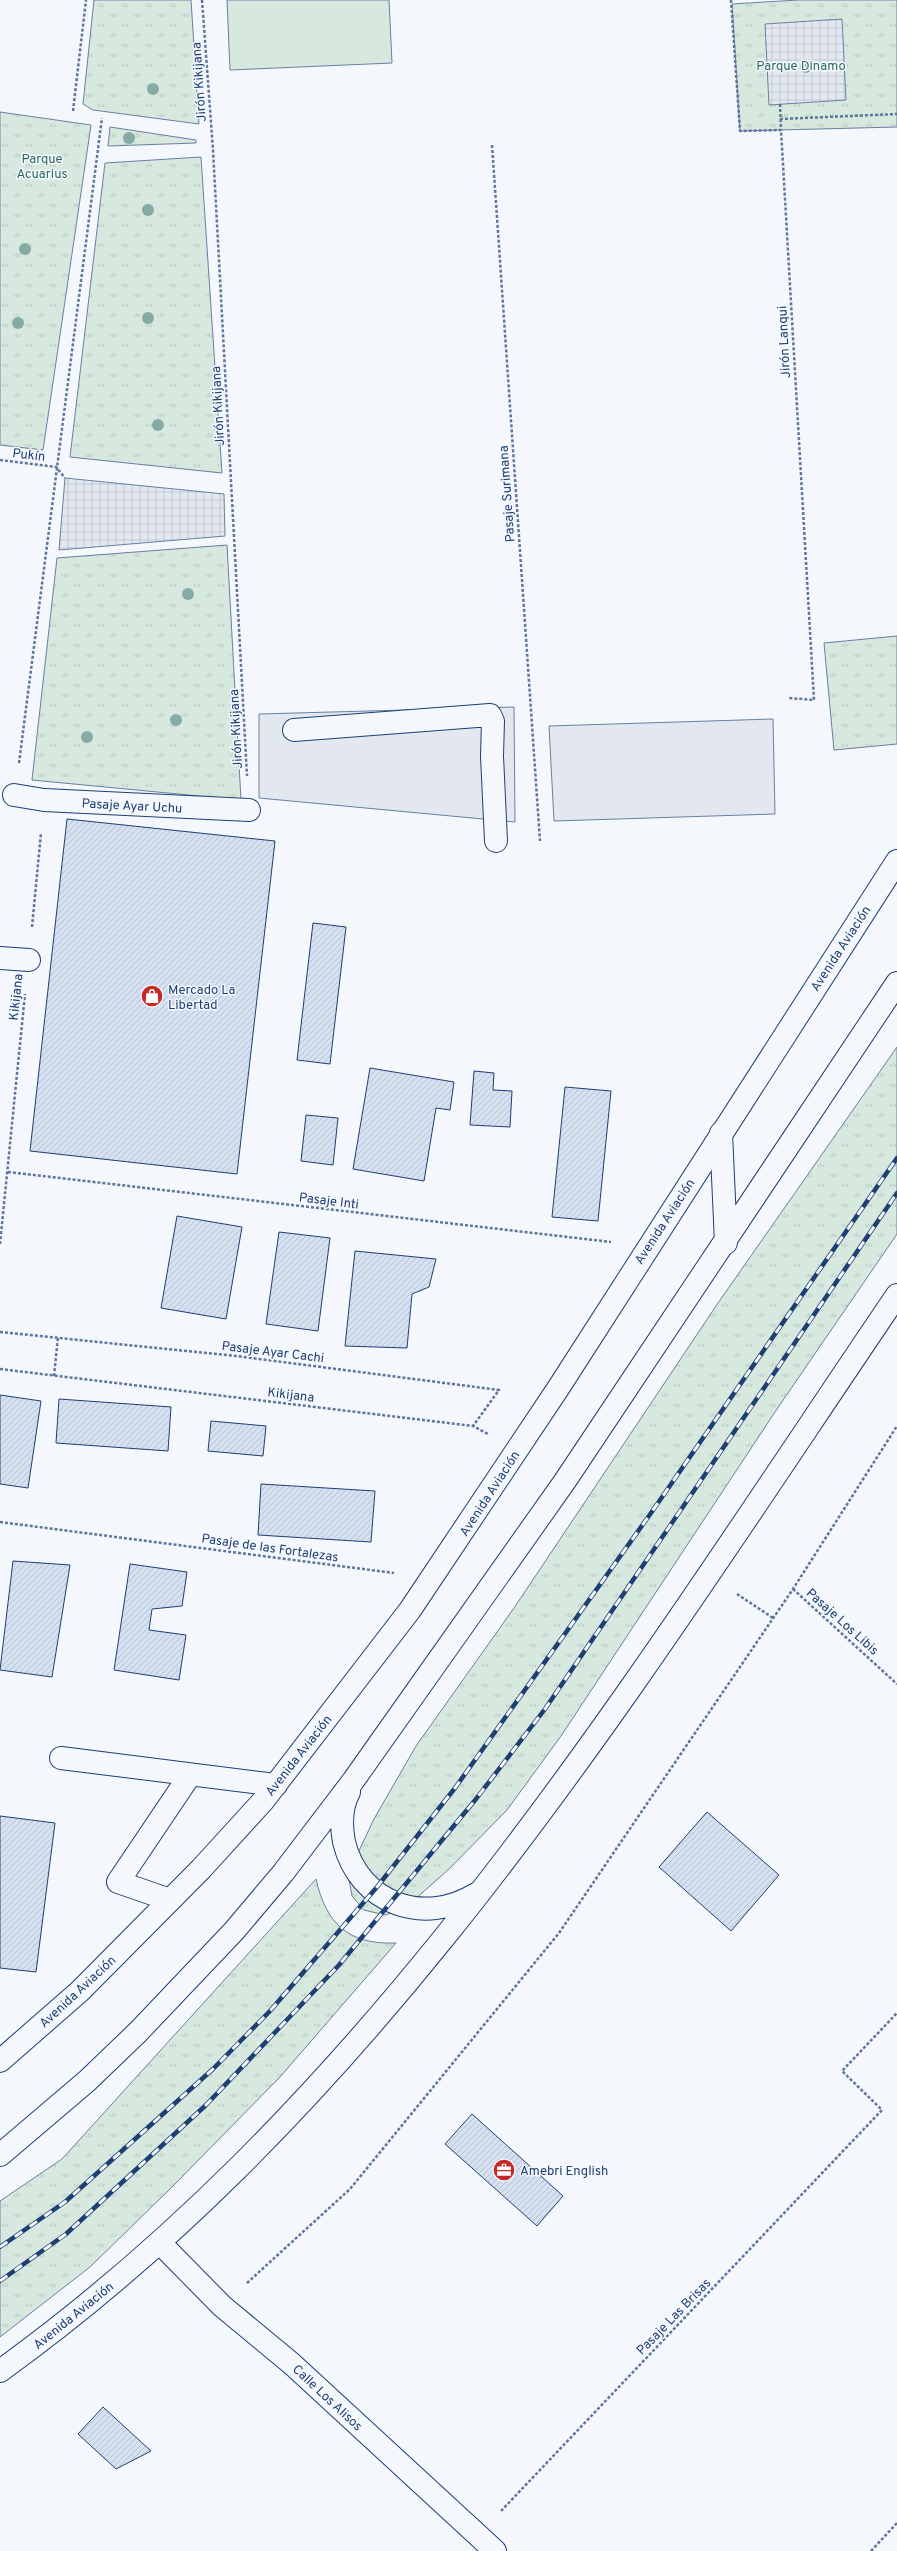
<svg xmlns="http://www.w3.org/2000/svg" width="897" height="2551" font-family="Overpass,sans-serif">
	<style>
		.grass { fill: url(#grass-tufts); stroke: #687fa3 }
		.pitch { fill: #d7e8df; stroke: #687fa3 }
		.parking { fill: #e3e8f0; stroke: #687fa3 }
		.plaza { fill: url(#plaza-grid); stroke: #687fa3 }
		.building { fill: url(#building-hatch); stroke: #1d3f73 }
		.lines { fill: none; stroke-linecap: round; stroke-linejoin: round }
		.minor-casing { stroke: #1d3f73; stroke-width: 24 }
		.major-casing { stroke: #1d3f73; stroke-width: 24 }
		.path { stroke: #5e769c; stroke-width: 2.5; stroke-dasharray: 3 2; stroke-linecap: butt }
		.minor { stroke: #f4f7fb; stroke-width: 22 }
		.major { stroke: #f4f7fb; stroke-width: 22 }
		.rail-casing { stroke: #1d3f73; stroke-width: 4.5 }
		.rail { stroke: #f4f7fb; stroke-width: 3; stroke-dasharray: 9; stroke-linecap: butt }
		.tree { fill: #86aba6 }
		.labels { text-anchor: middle; stroke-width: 3; stroke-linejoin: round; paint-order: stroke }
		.park-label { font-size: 13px; fill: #2c6c60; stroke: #f4f7fb }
		.street-label { font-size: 13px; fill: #1d3f73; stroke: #f4f7fb }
		.poi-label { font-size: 13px; fill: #1d3f73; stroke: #f4f7fb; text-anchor: start }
	</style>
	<defs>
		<pattern id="grass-tufts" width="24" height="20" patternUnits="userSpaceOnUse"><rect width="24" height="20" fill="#d7e8df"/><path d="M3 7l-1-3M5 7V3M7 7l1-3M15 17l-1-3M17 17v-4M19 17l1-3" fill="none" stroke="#b8c8c3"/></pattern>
		<pattern id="plaza-grid" width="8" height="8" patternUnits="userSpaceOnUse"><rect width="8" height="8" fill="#e3e8f0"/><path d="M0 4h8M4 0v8" fill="none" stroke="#c2c8d1"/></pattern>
		<pattern id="building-hatch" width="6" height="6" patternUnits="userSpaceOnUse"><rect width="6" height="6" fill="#d5e0f0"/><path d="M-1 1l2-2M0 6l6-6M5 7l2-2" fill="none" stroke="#b6c1d1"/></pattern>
	</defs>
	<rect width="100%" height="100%" fill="#f4f7fb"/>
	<path class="grass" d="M94,0h97l8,124 -106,-14 -10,-6z
		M798,0h99v127l-157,4 -8,-127z
		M0,112l91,13 -48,325 -43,-5z
		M110,127l86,13v3l-88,3z
		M201,157l21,316 -152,-16 35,-294z
		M227,545l14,255 -209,-20 25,-222z
		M897,636v108l-63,6 -10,-107z
		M897,1047v187l-120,175 -216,327 -54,74 -58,59 -45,40 -19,6 -21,-5 -12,-14 -4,-22 26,-55 42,-73 98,-138 204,-305z
		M316,1879c10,45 33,66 80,64l-116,134 -108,110 -82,80 -90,70v-136l62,-42z"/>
	<path class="pitch" d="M227,0h162l3,63 -162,7z"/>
	<path class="parking" d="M514,707l1,115 -256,-24v-84z
		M773,719l2,95 -221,7 -5,-95z"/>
	<path class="plaza" d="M842,19l4,81 -77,5 -4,-81z
		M65,478l159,16 1,42 -166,14z"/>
	<path class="building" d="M67,819l208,22 -38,333 -207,-23z
		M313,923l33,4 -16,137 -33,-4z
		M370,1068l84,14 -4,28 -14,-2 -12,73 -71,-12z
		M474,1071l20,2 -1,17 19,1 -2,36 -40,-2z
		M565,1087l46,4 -13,130 -46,-4z
		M306,1115l32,3 -5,47 -32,-4z
		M177,1216l65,11 -16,92 -65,-11z
		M279,1232l51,6 -12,93 -52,-7z
		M355,1251l81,8 -7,28 -17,7 -5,54 -62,-2z
		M0,1395l41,6 -13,87 -28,-4z
		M59,1399l112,8 -3,44 -112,-8z
		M211,1421l55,5 -3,30 -55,-5z
		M261,1484l114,7 -4,51 -113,-7z
		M13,1561l57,4 -18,112 -52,-7z
		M130,1564l57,8 -5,34 -30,3 -3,21 37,5 -7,45 -65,-10z
		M707,1812l72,63 -48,56 -72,-64z
		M0,1816l55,7 -19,149 -36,-4z
		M472,2114l91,82 -26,30 -92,-82z
		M103,2407l48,44 -35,18 -38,-35z"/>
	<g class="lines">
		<g class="minor-casing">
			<path id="minor" d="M294,730l196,-15 3,6 -1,35 4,85
				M14,795l30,5 205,10
				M0,958l29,2
				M61,1758l215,27
				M170,1900l-52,-18 72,-107
				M0,2061l80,-70 121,-122 62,-68 147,-191 149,-223 338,-526
				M160,2243l62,63 70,58 203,187"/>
		</g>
		<g class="major-casing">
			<path id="major" d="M721,1133l5,110
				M349,1792c-8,15 -8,34 -5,50 15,62 80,84 132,52
				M0,2155l87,-74 51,-49 96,-101 49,-58 70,-92 212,-300 332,-498
				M0,2371c384,-277 635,-690 897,-1076"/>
		</g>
		<path class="path" d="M202,0l11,150 34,626
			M731,0l9,131 41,-1 33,570 -25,-2
			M780,104l1,26
			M73,111l13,-111
			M780,119l117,-5
			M492,145l48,696
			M0,460l56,7 9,11
			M19,763l83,-645
			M32,927l9,-94
			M8,1172l603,70
			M0,1244l25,-250
			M0,1332l236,24 263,34 -26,36
			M0,1369l473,57 15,8
			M54,1376l4,-39
			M0,1522l394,51
			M793,1589l104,95
			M737,1594l36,24
			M247,2283l103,-94 209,-256 234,-344 104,-163
			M501,2511l381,-401 -40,-39 55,-58
			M871,2551l26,-28"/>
		<use href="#minor" class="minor"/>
		<use href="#major" class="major"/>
		<g class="rail-casing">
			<path id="rail" d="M0,2247l65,-45 148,-133 57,-58 107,-124 78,-99 196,-275 246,-355
				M0,2281l66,-47 140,-129 133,-140 137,-166 69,-90 352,-516"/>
		</g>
		<use href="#rail" class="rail"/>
	</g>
	<g class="tree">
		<circle cx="806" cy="67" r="6"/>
		<circle cx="153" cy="89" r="6"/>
		<circle cx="129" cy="138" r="6"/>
		<circle cx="148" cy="210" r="6"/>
		<circle cx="25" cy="249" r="6"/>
		<circle cx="148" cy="318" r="6"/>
		<circle cx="18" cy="323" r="6"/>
		<circle cx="158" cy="425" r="6"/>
		<circle cx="188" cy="594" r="6"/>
		<circle cx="176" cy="720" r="6"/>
		<circle cx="87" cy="737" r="6"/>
	</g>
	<defs>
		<g id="shop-disc" transform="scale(1.15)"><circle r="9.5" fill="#c62828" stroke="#f4f7fb"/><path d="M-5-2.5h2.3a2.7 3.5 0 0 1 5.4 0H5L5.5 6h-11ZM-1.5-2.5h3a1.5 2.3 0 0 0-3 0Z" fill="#fff"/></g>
		<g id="office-disc" transform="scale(1.15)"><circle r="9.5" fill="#c62828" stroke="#f4f7fb"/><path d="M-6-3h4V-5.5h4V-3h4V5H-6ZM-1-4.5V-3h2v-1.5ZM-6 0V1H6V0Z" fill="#fff"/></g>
	</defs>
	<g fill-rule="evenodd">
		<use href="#shop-disc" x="152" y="996"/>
		<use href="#office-disc" x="504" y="2170"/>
	</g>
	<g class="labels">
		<g class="park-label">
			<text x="801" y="70">Parque Dinamo</text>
			<text x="42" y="163">Parque<tspan x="42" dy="15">Acuarius</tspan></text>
		</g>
		<g class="street-label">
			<text transform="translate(198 82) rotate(-94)" y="5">Jirón Kikijana</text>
			<text transform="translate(783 342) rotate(-93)" y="5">Jirón Lanqui</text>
			<text transform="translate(217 406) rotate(-93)" y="5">Jirón Kikijana</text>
			<text transform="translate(29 454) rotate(7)" y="5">Pukín</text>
			<text transform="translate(506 494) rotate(-94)" y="5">Pasaje Surimana</text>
			<text transform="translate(235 729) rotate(-93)" y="5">Jirón Kikijana</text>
			<text transform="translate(132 805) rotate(3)" y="5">Pasaje Ayar Uchu</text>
			<text transform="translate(840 948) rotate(-57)" y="5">Avenida Aviación</text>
			<text transform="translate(15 997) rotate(-84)" y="5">Kikijana</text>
			<text transform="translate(329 1200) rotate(7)" y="5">Pasaje Inti</text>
			<text transform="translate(664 1221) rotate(-57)" y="5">Avenida Aviación</text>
			<text transform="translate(273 1351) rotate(7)" y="5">Pasaje Ayar Cachi</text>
			<text transform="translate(291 1394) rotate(7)" y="5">Kikijana</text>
			<text transform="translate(489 1493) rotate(-57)" y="5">Avenida Aviación</text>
			<text transform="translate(270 1547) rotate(8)" y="5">Pasaje de las Fortalezas</text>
			<text transform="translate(843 1621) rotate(42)" y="5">Pasaje Los Libis</text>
			<text transform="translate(298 1755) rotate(-52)" y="5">Avenida Aviación</text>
			<text transform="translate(77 1991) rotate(-43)" y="5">Avenida Aviación</text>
			<text transform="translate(73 2315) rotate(-39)" y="5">Avenida Aviación</text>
			<text transform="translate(673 2316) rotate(-46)" y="5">Pasaje Las Brisas</text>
			<text transform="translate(328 2397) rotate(43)" y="5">Calle Los Alisos</text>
		</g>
		<g class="poi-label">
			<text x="168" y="994">Mercado La<tspan x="168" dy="15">Libertad</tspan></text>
			<text x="520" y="2175">Amebri English</text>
		</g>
	</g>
</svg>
